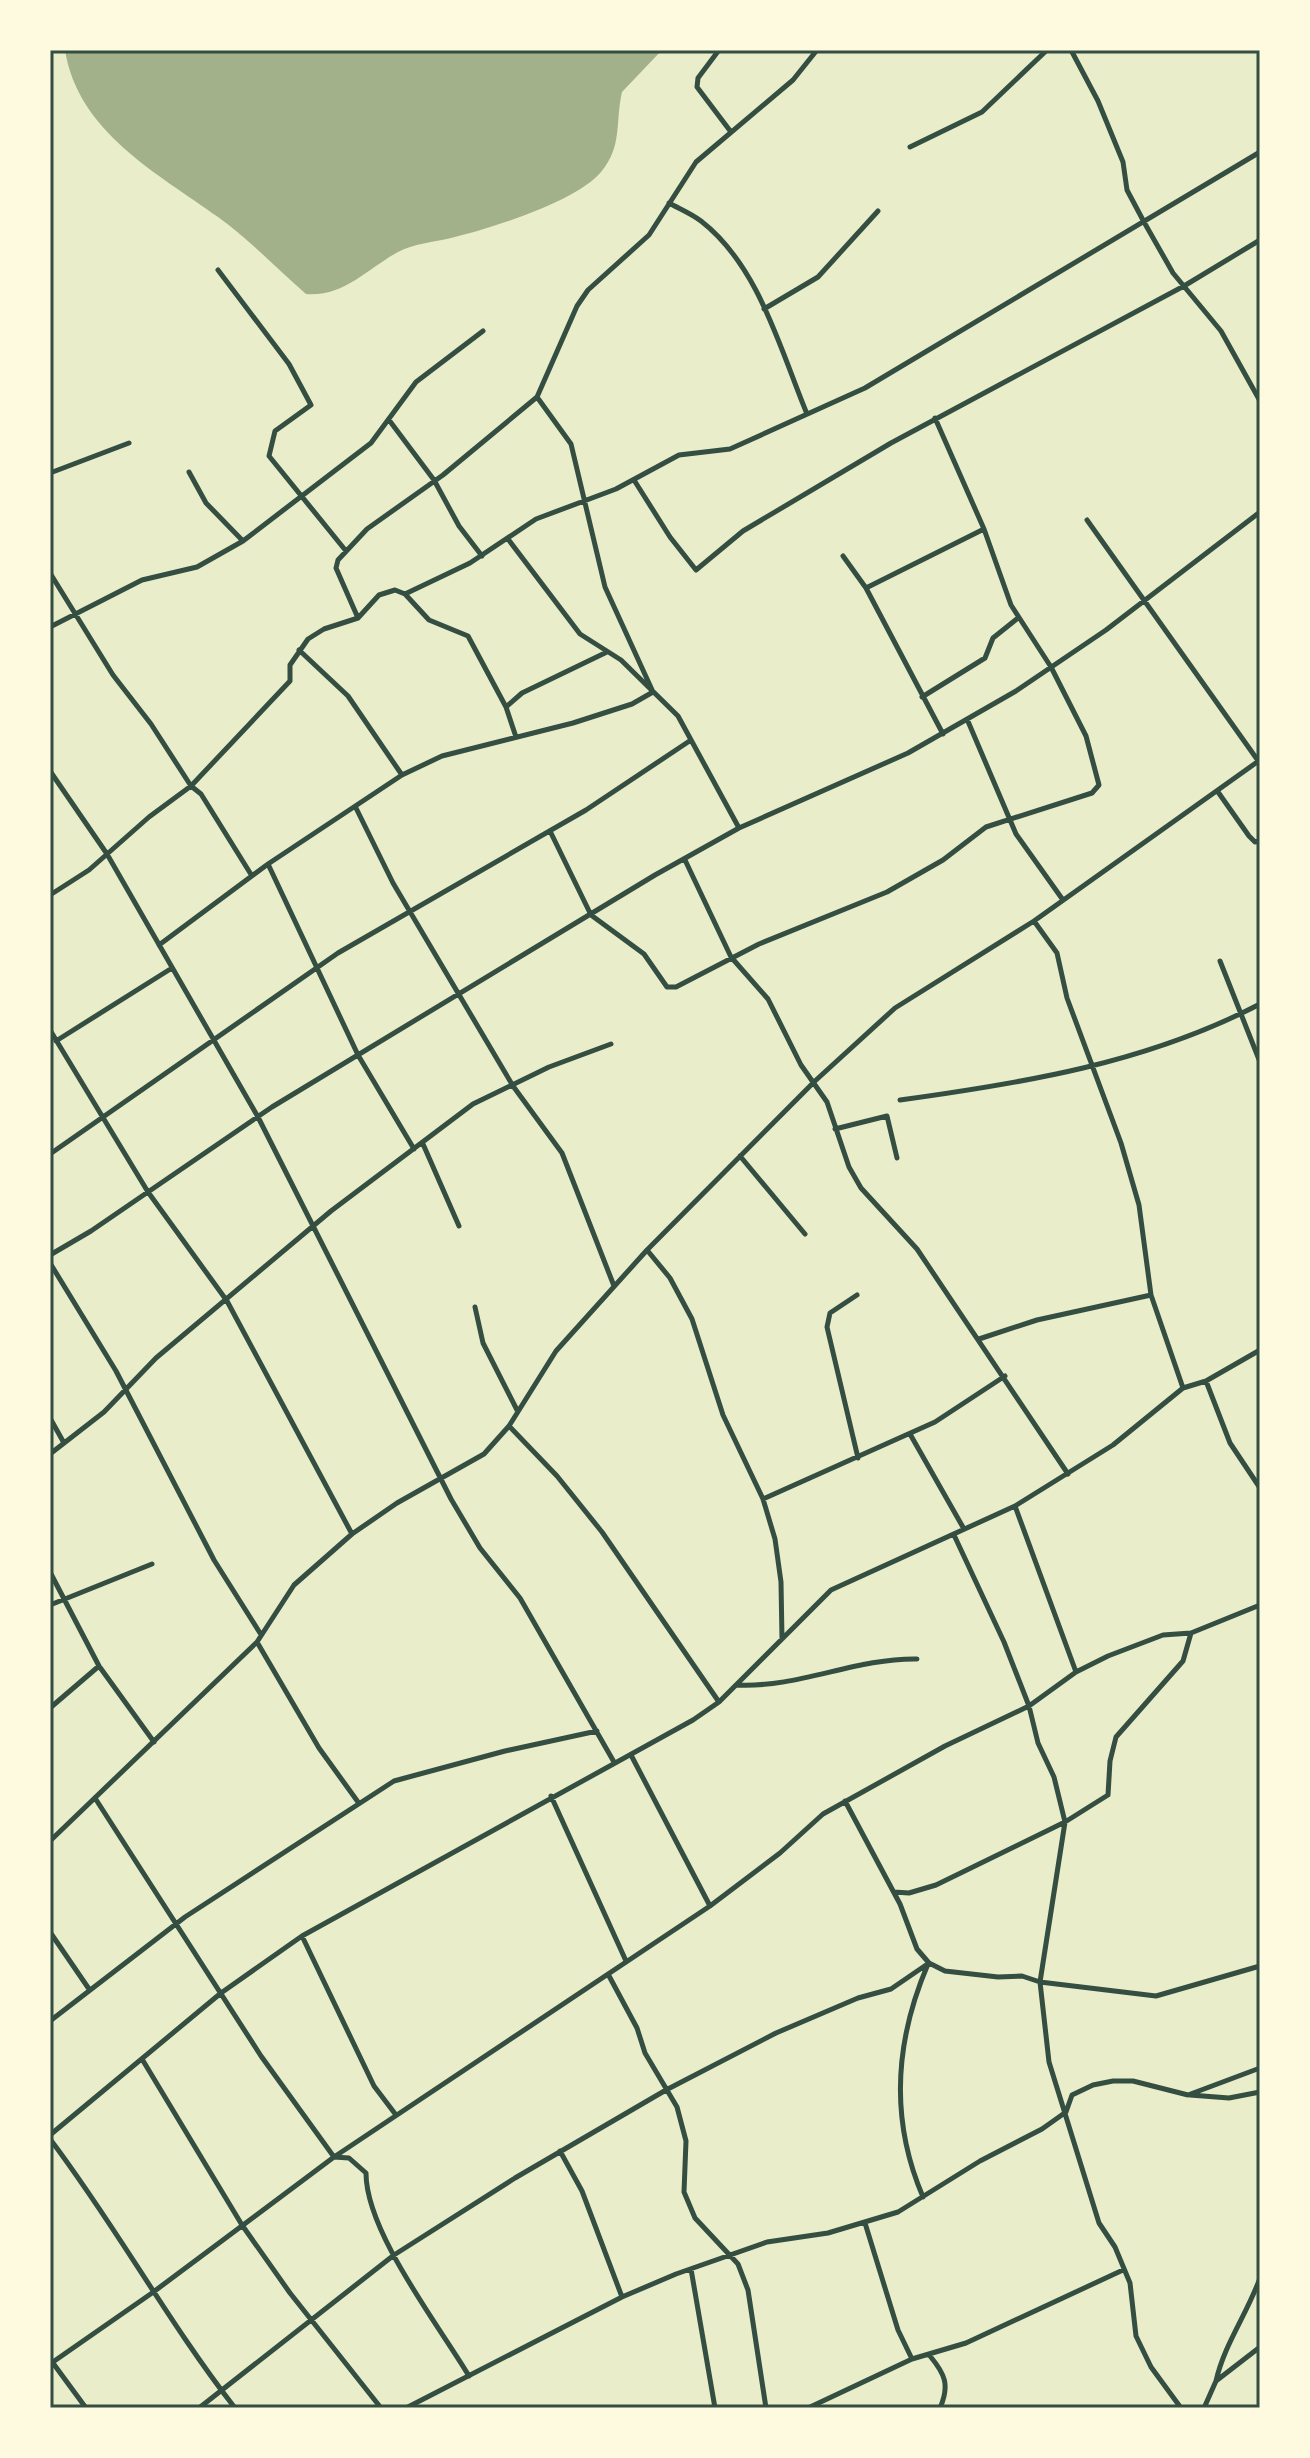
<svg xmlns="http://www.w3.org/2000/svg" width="1310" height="2458" font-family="'Sofia Sans Condensed',sans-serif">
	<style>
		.water { fill: #a3b18a }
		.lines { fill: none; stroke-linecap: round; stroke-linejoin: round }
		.minor { stroke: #344e41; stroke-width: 5 }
		.neatline { fill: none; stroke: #344e41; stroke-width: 3 }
	</style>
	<rect width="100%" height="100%" fill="#e9edc9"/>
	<path class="water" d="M65,50h597l-40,42c-7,30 1,54 -21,80 -25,30 -112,57 -150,66 -17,4 -38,6 -53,14 -31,17 -54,45 -92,42 -29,-25 -57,-55 -88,-77 -61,-44 -140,-85 -153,-167z"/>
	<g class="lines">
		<path class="minor" d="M719,50l-21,28 -1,9 34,45
			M1071,50l27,51 25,61 4,28 17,32 29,51 48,58 39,70
			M910,147l72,-35 65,-62
			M669,203c11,6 23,11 32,18 58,45 79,128 106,193
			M218,270l71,94 22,41 -36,26 -6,25 77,95
			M764,309l54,-32 60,-66
			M389,420l45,60 25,46 23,30
			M189,472l17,31 37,38
			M50,473l79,-30
			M634,480l36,57 26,33 47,-39 148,-88 293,-157 76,-46
			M1087,520l172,242
			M508,539l72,95 41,26 57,56 61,112
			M843,556l23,32 77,146
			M50,573l63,102 38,49 40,62 10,8 51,82
			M866,588l118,-59
			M405,594l65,-31 66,-44 80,-30 63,-34 51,-6 135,-61 395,-236
			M358,618l-22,-50 2,-8 29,-31 76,-54 94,-78 40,-91 11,-16 61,-55 47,-73 97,-82 24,-30
			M50,627l92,-47 55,-13 46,-26 128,-98 45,-61 67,-51
			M299,650l49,46 54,79
			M922,697l63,-39 8,-20 25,-20
			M506,707l16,-14 85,-41
			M967,719l49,115 47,66
			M50,771l57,83 151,263 193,382 29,49 40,50 94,164
			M1218,792l31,44 6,6 5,-1
			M356,808l37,75 120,203 49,67 52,133
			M550,831l41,84 53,39 23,33h9l83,-43 128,-52 56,-32 43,-33 106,-34 7,-8 -13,-49 -35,-69 -40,-62 -27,-76 -49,-111
			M685,860l46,97 37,42 33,66 26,37 22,65 12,21 56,61 151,225
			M268,864l90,191 56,94
			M50,895l39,-25 60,-53 42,-31 99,-105v-16l18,-26 16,-10 34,-11 21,-23 16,-5 10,4 24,26 39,16 38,71 10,30
			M1034,921l23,32 10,45 54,145 18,62 12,90 32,93
			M159,945l109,-81 134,-89 40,-19 131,-33 59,-19 21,-12 -48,-105 -34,-143 -34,-47
			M1220,961l40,101
			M50,1030l98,162 79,109 125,233
			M56,1041l116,-73
			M900,1100c124,-17 247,-37 360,-96
			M835,1129l52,-13 10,42
			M423,1144l36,82
			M50,1154l288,-201 248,-143 105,-70
			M740,1156l65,78
			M647,1250l23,28 22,41 31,96 40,84 12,40 6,43 1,57
			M50,1255l41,-24 181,-124 383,-232 84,-47 169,-75 108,-62 90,-61 154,-118
			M50,1263l66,108 98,189 46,73
			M857,1295l-27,18 -3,14 31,131
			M475,1307l8,36 34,67
			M979,1339l58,-19 114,-25
			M1206,1381l24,62 30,45
			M50,1418l14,25
			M509,1426l48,50 45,56 117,170
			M910,1434l54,95
			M50,1454l54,-42 52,-54 175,-147 142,-107 76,-37 62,-23
			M763,1499l172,-77 70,-46
			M1015,1506l61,166
			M954,1535l50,107 25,64 9,37 16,34 11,45 -25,160 9,80 50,161 16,24 15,36 6,53 15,31 30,41
			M50,1572l49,94 55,76
			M50,1605l102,-41
			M257,1642l62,106 39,54
			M737,1685c62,3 118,-27 180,-26
			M50,1708l49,-42
			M631,1755l79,151
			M551,1796l75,165
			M95,1798l166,258 73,101 15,1 17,15c0,59 72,151 103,203
			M845,1801l55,103 17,45 12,14 16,8 53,6 24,-1 18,6 116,14 104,-30
			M50,1841l207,-199 37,-57 58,-51 45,-31 87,-49 25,-28 47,-75 91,-101 168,-169 80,-73 139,-87 226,-161
			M894,1892l15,1 27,-8 129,-63 43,-27 2,-34 6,-24 67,-76 8,-28
			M50,1932l39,57
			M302,1936l72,150 22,29
			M608,1974l29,54 8,25 32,54 9,34 -2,51 11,26 43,46 10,26 18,118
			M50,2021l135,-104 209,-136 111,-30 92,-20
			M142,2059l100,166 48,68 91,115
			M1190,2095l39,3 31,-6
			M50,2135l171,-142 81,-57 391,-216 26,-18 112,-112 184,-84 98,-61 70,-57 23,-7 54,-31
			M50,2139c66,87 118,183 185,269
			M560,2151l22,40 40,106
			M923,2197c-34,-79 -28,-156 5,-233
			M865,2223l33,107 14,29
			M691,2269l24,139
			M930,2356c15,18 20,29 10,52
			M50,2359l36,49
			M50,2364l102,-71 182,-136 376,-251 70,-53 43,-39 122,-68 84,-40 47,-34 32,-16 55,-21 28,-2 69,-28
			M1216,2381c8,-36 31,-67 44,-103
			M199,2408l195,-153 121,-77 151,-88 110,-57 82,-35 33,-9 38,-26
			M406,2408l216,-111 54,-23 91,-32 61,-9 70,-21 82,-51 62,-32 24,-17 6,-17 21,-10 20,-4h20l55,14 72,-27
			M808,2408l104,-49 54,-16 157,-73
			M1204,2408l12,-27 44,-34"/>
	</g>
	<rect width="1310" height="2458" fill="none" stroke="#fefae0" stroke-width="104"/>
	<rect x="52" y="52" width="1206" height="2354" class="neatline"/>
</svg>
